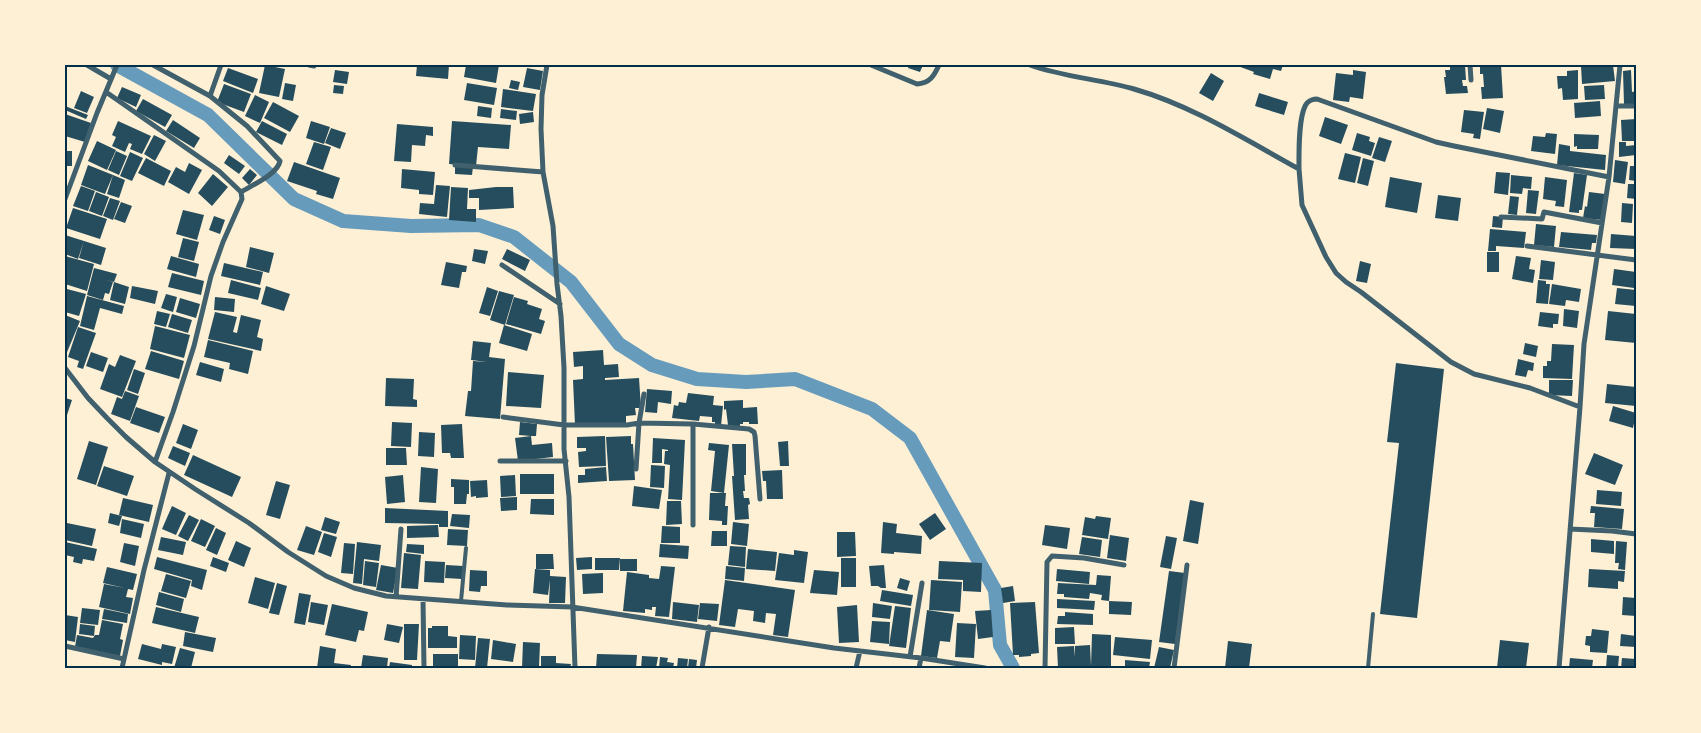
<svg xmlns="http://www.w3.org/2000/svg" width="1701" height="733" font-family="Mulish,sans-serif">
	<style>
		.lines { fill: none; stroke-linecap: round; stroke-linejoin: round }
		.canal { stroke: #669bbc; stroke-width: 14 }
		.building { fill: #264d5e }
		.service { stroke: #3f606c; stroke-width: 4 }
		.minor { stroke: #3f606c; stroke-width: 5 }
		.neatline { fill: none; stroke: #003049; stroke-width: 2 }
	</style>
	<rect width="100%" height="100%" fill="#fdf0d5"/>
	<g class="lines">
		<path class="canal" d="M117,65l91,50 86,84 49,22 68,5 68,-1 35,12 57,45 48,62 33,21 45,14 49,3 49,-3 77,30 38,29 85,152 5,55 13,23"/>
	</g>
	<path class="building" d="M265,65l20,4 -6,28 -20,-4z
		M417,65h32l-1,14 -32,-3z
		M466,65h33l-3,18 -32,-6z
		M909,65h14l-3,7 -12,-4z
		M1235,65h48l-2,6 -8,-2 -3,10 -17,-5 1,-2z
		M1450,65h15l1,15h-4l1,6h4l1,7 -22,1 -2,-17h2l-1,-7h5z
		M1480,65h21l2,33 -21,1 -1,-12h3l-1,-13h-3z
		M1594,65h19l2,16 -33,3 -1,-18z
		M228,68l30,11 -5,14 -30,-12z
		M527,68l16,3 -3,19 -17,-3z
		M335,70l14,2 -2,12 -14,-2z
		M1353,70l13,2 -3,27 -13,-2 -1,5 -16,-2 3,-27 17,2z
		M1578,70v29l-15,1 -1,-12 -4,1 -1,-13h10v-5z
		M1631,70l1,22 4,-1v13h-12l-1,-33z
		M1211,73l13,8 -11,20 -14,-8z
		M511,80l9,2 -2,8 -9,-2z
		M285,83l11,2 -3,16 -11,-2z
		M467,83l30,5 -3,17 -30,-5z
		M224,84l27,10 -7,18 -27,-10z
		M334,85l10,1 -1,8 -10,-1z
		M1604,85l1,14 -20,1 -1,-14z
		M122,87l19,8 -5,12 -19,-9z
		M503,89l33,5 -3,17 -32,-4z
		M81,91l13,6 -7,16 -13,-5z
		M1259,93l29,9 -4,13 -29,-9z
		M255,95l14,7 -9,21 -15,-7z
		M143,99l29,16 -7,12 -29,-16z
		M1600,101l1,15 -26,2 -1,-15z
		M273,102l26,14 -9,16 -26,-14z
		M65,106l23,9 -2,4 -21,-9z
		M478,106l14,2 -1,10 -14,-2z
		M1487,108l17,3 -4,22 -17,-4z
		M501,109l16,2 -1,9 -16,-2z
		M1464,110l20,2 -4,27 -7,-1 1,-4 -13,-2z
		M533,112l1,10 -14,2 -1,-10z
		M65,114l26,9 -6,19 -20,-6z
		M1325,117l23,8 -7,19 -22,-8z
		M1636,119v22h-14l-1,-21z
		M173,120l27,18 -6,10 -28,-17z
		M118,121l33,15 -9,18 -12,-5 2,-5 -3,-1 -4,9 -13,-6 4,-9 -4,-2z
		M262,121l25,13 -5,11 -26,-13z
		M311,121l19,6 -6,17 -18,-6z
		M452,121l59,4 -2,24 -31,-2 -2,19 -27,-2z
		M397,124l36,3v9l-7,-1 -1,11 -13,-1 -1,17 -17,-1z
		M331,128l15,5 -6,16 -15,-6z
		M1357,133l13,4 -1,4 6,2 -4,13 -19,-6z
		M1546,133l11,1 -2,20 -24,-3 2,-15 12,1z
		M1574,134l25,1 -1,14h-21v-3l-3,1z
		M154,135l12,6 -11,20 -11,-7z
		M1379,137l13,4 -7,21 -13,-4z
		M97,141l19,9 -9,20 -19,-9z
		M314,142l17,5 -8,23 -17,-6z
		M1619,142h7v4l10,-1v10l-17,2z
		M1559,144l11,2v5l36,4 -1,15 -48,-5z
		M65,151h7v15h-7z
		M116,151l11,5 -8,19 -11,-5z
		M130,152l13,6 -11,23 -12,-5z
		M1345,153l16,4 -6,26 -17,-4z
		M229,155l16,11 -6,8 -15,-11z
		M146,158l25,13 -7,15 -26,-13z
		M1363,158l11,3 -6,25 -11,-3z
		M1615,160l13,2 -3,22 -12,-2z
		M294,162l46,16 -7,21 -17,-5 1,-3 -30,-10z
		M189,163l13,7 -13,24 -21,-12 8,-15 9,5z
		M88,165l25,10 -8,19 -24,-9z
		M455,166l18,1 -1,8 -17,-1z
		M1630,166h6v15l-7,-1z
		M250,169l7,6 -8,10 -7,-7z
		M402,169l33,3 -2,23 -14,-1v-4l-18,-2z
		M1496,172l14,1 -2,22 -14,-2z
		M1574,173l13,2 -5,35h-3v3l-10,-1z
		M213,174l15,13 -16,19 -14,-13z
		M113,175l12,5 -6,18 -12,-4z
		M1511,175l21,2 -1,12 -8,-1 -1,6 -12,-1z
		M1390,177l32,6 -5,30 -32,-6z
		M1545,177l22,3 -3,27 -9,-1 1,-5 -13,-2z
		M1628,184h8v15l-9,-1z
		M436,185l14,1 -3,31 -28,-3 1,-11 14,1z
		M81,186l14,5 -7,20 -15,-5z
		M451,187l17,1 -1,21h9v13l-27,-2z
		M496,187h17l1,21 -35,2v-12h-10v-8z
		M1528,190l11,1 -3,23 -10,-1z
		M96,192l13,5 -7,19 -13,-5z
		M1589,192l16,2 -3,26 -19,-2 2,-12 2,1z
		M1438,195l23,3 -3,23 -23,-3z
		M1510,196l9,1 -2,18 -9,-1z
		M110,198l10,3 -7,19 -10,-4z
		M121,202l11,4 -7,17 -11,-4z
		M1622,203l11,1 -1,19 -11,-1z
		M73,208l34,11 -7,20 -34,-11z
		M183,210l21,5 -7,25 -21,-6z
		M214,216l11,4 -5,14 -11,-4z
		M1493,216l10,1 -1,11 -10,-1z
		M1536,224l20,2 -2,21 -20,-2z
		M1490,229l36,3 -2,16 -28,-2v5h-8z
		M1561,232l36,3 -1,8h-4l-1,7 -32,-3z
		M1611,234l25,2v13l-26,-1z
		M65,235l19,6 -6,18 -13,-5z
		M183,238l16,4 -5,19 -16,-4z
		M84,241l22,7 -5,17 -22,-7z
		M250,247l24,6 -5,20 -23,-6z
		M474,249l14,2 -3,13 -13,-3z
		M507,249l23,11 -5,11 -23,-12z
		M1487,252h12v20h-12z
		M65,256l29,8 -7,27 -22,-7z
		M171,256l28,8 -3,13 -29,-8z
		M1516,256l15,2 -2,11 6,1 -2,13 -21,-4z
		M1541,260l14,2 -2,18 -14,-1z
		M1360,261l11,3 -4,19 -11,-2z
		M446,262l21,4 -1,6h-4l-3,16 -18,-3z
		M224,263l39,9 -3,13 -39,-9z
		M94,268l23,6 -3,8 -8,-2 7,2 -4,12 -4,-1 -2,7 -16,-5z
		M1614,269l22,3 -2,16 -22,-3z
		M172,273l32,8 -3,14 -33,-8z
		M231,280l30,8 -3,12 -30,-7z
		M1538,280l8,1v3h4l-2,20 -12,-1z
		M114,282l15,5 -4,17 -15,-4z
		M1552,284l29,5 -2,13 -13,-2 -1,6 -16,-2z
		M132,286l26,5 -3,13 -25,-6z
		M266,286l24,8 -6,17 -23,-7z
		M487,287l11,4 -8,25 -11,-3z
		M1617,288l19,2v16l-21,-2z
		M67,289l19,5 -7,22 -14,-4v-17z
		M499,291l15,4 -9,30 -15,-5z
		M166,294l11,3 -4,15 -12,-4z
		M87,296l37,10 -2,8 -22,-6 -6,22 -14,-4z
		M215,297l20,2 -1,13 -20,-2z
		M514,297l14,4 -1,3 15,5 -3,10 6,2 -4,13 -35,-10z
		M180,298l20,6 -4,14 -20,-6z
		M1564,309l15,2 -2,17 -14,-2z
		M157,311l13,3 -4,13 -12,-3z
		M1608,311l28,3v29l-31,-3z
		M215,312l22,5 -4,15 4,1 4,-18 20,5 -4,17 6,2 -2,12 -53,-12z
		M1540,312l19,2 -1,10h-5v4l-15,-2z
		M172,314l20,6 -4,13 -20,-6z
		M65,315l15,6 -15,36z
		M504,325l28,9 -5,17 -28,-8z
		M155,326l35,9 -6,23 -34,-9z
		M78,327l18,6 -13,36 -6,-2 2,-6 -11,-4z
		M208,340l45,11 -5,23 -19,-5 1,-6 -26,-6z
		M473,341l18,2 -2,14 16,2 -5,60 -35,-3 3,-25h3l2,-30 14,1 -16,-2z
		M1525,343l13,3 -2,11 -13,-3z
		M1552,344l22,1 -2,34 -29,-1v-12h4v-5h4z
		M603,350l1,15 14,-1 1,13 -14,1v2l34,-2 2,30h-6l1,7 -10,1v7l-51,2 -2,-45 10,-1v-13l-9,1 -1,-15z
		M151,351l33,10 -5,18 -34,-10z
		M91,352l17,6 -5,14 -17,-6z
		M120,355l16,6 -14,36 -22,-8 9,-25 6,3z
		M1518,359l16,4 -1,8 -5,-1 -2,7 -11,-2z
		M200,362l24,7 -3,13 -25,-7z
		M1396,363l48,6 -27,249 -37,-4 19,-171 -12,-1z
		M134,369l11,4 -7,21 -11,-4z
		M508,372l36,3 -3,33 -35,-2z
		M386,378l28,1 -1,20 4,1v7l-32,-1z
		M1549,380h24l-1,16 -23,-1z
		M1607,384l29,3v19l-31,-3z
		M647,389l25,2 -1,13 -13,-2 -1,11 -12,-1z
		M125,391l14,5 -9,25 -19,-7 6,-17 5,2z
		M688,393l26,3 -1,9 10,1 -2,20 -6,-1v-3h-3v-5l-12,-1 -1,5 -27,-3 2,-13 4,1 1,-4 7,1z
		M65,398l7,2 -7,21z
		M743,400v8l14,-1 1,17h-9v-2h-6v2h-3v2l-8,1 -1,-2h-3l-2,-16 -2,1v-9z
		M1613,406l23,7 -3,15 -24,-7z
		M136,407l29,10 -6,16 -29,-10z
		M392,422l20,1 -1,24 -20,-1z
		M520,422l17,2 -1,12h-5l1,9 20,-2 1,14 -35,4 -3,-23 16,-2 -12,-1z
		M183,424l15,6 -7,19 -15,-6z
		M462,424l2,34h-13l-1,-5h-8l-1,-28z
		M419,432l16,1 -1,24 -16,-1z
		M605,436l1,30 -27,1 -1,-15 8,-1v-3h-9v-11z
		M631,436v8h2l2,36 -26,1 -3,-44z
		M653,438l32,2 -3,60 -14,-1 2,-34 -6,-1 1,-13h3v-1l-6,-1v14h-10z
		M89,441l19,6 -12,38 -19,-6z
		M788,441l1,25h-9l-2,-24z
		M709,443l20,2 -5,48 -13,-2 4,-40 -7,-1z
		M732,444h14v31h-2l1,16h-2l1,7h5l1,6 -2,1 1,14 -14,1 -3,-44h2z
		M173,446l17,7 -5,13 -17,-8z
		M386,448h20l1,17h-21z
		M1594,453l29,12 -8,20 -30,-11z
		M193,455l48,22 -9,20 -48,-22z
		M651,465l14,1 -1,22 -14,-1z
		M104,466l30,10 -7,20 -30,-10z
		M421,467l17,2 -2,34 -17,-1z
		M606,467l1,14 -29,2v-8h7v-6z
		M782,470l1,29h-16l-1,-18h-3l-1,-10z
		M520,474h34v20h-34z
		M403,475l2,27 -18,2 -2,-27z
		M515,475l1,21 -15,1 -1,-21z
		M451,479l18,1v14h-2l-1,10h-12v-17h-3z
		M487,480l1,17 -12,1v-2l-5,1 -1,-16z
		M276,481l14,4 -10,34 -14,-4z
		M634,486l28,4 -3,19 -27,-3z
		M1597,490l25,2 -1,14 -25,-2z
		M710,493h16l-1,13h3l-1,19h-5v-4l-13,-1z
		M517,497v13l-16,1 -1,-13z
		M123,498l30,7 -4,17 -30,-7z
		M531,499h23v16l-24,-1z
		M1190,500l14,3 -6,41 -15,-3z
		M667,501h14l1,23 -16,1z
		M172,506l14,7 -10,22 -14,-6z
		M1591,506l33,3 -2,20 -28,-2 1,-14h-5z
		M385,508l63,3v16h-9v-3l-54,-1z
		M110,513l12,3 -3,10 -11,-3z
		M935,513l11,16 -16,11 -11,-16z
		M452,514l18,1 -1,13 -19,-2z
		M189,515l10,5 -11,21 -10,-5z
		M1096,516l15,2 -3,21 -26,-4 3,-18 10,2z
		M325,517l15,5 -4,12 -15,-4z
		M122,519l22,5 -3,14 -21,-5z
		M201,519l14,7 -10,21 -14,-6z
		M733,522l16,2 -2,22 -16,-2z
		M883,522l14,2 -1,9 26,3 -1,18 -27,-2v2l-13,-1z
		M67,523l29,6 -4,17 -27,-6z
		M438,525l1,12 -32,1v-12z
		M1045,525l25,3 -3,21 -25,-4z
		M306,526l16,6 -8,23 -17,-5z
		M662,526l18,1v16h-19z
		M216,528l10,5 -9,22 -11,-5z
		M448,529l20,1 -1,16 -20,-1z
		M712,531h15v15h-16z
		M837,532h18l1,24 -19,1z
		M324,533l13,4 -6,20 -13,-5z
		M1110,535l19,3 -3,23 -19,-3z
		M1166,536l11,2 -6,31 -11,-2z
		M161,537l25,5 -3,13 -25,-5z
		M1082,537l20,3 -2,17 -21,-3z
		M1591,539l23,2v13l-23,-2z
		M236,541l15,7 -7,19 -16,-7z
		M1616,541l11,1 -2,28 -7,-1 1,-6h-4z
		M65,542l32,7 -3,12 -11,-2 -1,5 -9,-2 1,-5 -9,-2z
		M357,542l24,3 -2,16 -15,-2 -2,25 -9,-1z
		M124,543l15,3 -4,20 -15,-4z
		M344,543l11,1 -2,30 -12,-1z
		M407,544l17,1v9l-18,-2z
		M660,544l29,2 -1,13 -29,-2z
		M730,546l16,1 -1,20 -17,-2z
		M748,549l29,3 -2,19 -29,-2z
		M794,550l14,2 -4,31 -29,-3 4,-27 15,2z
		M404,553l17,2 -3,34 -17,-1z
		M536,554h17l1,15h-18z
		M157,557l50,13 -5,20 -11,-4 1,-6 -38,-11z
		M213,557l16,6 -3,9 -16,-6z
		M592,557v12l-15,1 -1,-12z
		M595,558h25l-1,12h-24z
		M841,558h15v29h-15z
		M620,559h17v12h-17z
		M365,561l14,2 -3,24 -13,-2z
		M425,561l20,1 -1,21 -20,-1z
		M939,561l43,2 -1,29 -18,-1v-11l-25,-1z
		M381,565l17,3 -5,25 -17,-3z
		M446,565l17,1 -1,13 -17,-1z
		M884,565l2,23h-5l-3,-2h-7l-2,-20z
		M661,566l14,1 -6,50 -14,-1 1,-9h-4v3l-7,-1v4l-22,-2 4,-39 22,3v3l10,1z
		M726,566l19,2 -1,13 -19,-2z
		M107,567l30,7 -4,16 -5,-1 -2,8 7,1 -3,16 -31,-7 5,-23 21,4 -22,-5z
		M535,569l15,1v6l16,1 -1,26h-16l1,-23 -2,15 -15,-2z
		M1057,569l33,3 -1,12 -33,-3z
		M1589,569l36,2 -1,11 -6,-1v8l-30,-2z
		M470,570l17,1v15h-6l-1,6 -11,-1z
		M814,570l25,2 -2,23 -27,-2z
		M1169,571l16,2 -10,71 -16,-2z
		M603,573v20l-20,1 -1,-20z
		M166,574l25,7 -5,17 -25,-7z
		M1097,575l14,1 -2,25 -8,-1 1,-5 -12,-2 -1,6 -25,-2v-3h-7l1,-11 38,2z
		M255,577l20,6 -7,26 -20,-6z
		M900,578l10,3 -3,10 -10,-3z
		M725,580l70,10 -7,47 -15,-2 3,-21 -10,-1 -1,10 -12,-2 1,-10 -16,-2 -3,18 -16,-2z
		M931,580l31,2 -2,30 -31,-2z
		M277,583l10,3 -8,29 -10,-2z
		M1013,586l2,15 -12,2 -2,-15z
		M882,590l31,5 -2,11 -31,-5z
		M159,592l25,7 -3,13 -25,-7z
		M299,593l12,2 -6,30 -11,-2z
		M1623,597l13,1v18l-14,-1z
		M1057,599l38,2 -1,9 -37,-2z
		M1109,601l23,1 -1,13 -22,-1z
		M311,602l17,3 -4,20 -16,-3z
		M673,602l26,3 -2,17 -25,-3z
		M1035,602l4,51 -8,1v2l-12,1v-2h-6l-3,-52z
		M700,603l19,1 -2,17 -19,-2z
		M873,603l19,3 -2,13 -18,-2z
		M332,604l36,8 -4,19 -5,-1 -3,12 -31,-7z
		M857,605l2,37 -20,1 -2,-36z
		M895,606l16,2 -5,40 -17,-2z
		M156,607l43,10 -4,16 -43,-10z
		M82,608l18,2 -2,15 -18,-2z
		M104,609l24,5 -1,9 -25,-4z
		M927,610l27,4 -4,28 -10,-1 -3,17 -16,-2z
		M991,610l2,27 -15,2 -3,-28z
		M1065,612l28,2v11l-36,-1 1,-8h7z
		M65,615l13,2 -3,25 -10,-2z
		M102,620l21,4 -3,15 3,1 -3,16 -45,-9 2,-12 16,3 2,-3h4z
		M872,621l18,1 -1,22 -19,-2z
		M957,623l19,1 -2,34 -19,-1z
		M80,624l15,2 -1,10 -15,-2z
		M387,624l16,3 -4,16 -15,-3z
		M404,624h15l-2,36h-13z
		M432,626h16v10l9,1v11h-29v-20h4z
		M1074,627l1,17h-20v-16z
		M1592,629l17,2 -2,22 -17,-1v-6l-5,-1 1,-9h5z
		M185,632l31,6 -3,14 -30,-6z
		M1092,634l19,1v33h-53l-1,-21 17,-1 1,11v-11l15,-1 1,21z
		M1621,634l15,2v11l-16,-1z
		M460,635l16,1 -1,24 -16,-1z
		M1115,637l37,3 -2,19 -37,-4z
		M478,638l12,1 -3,29h-12z
		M493,640l23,4 -3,18 -22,-3z
		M1500,640l29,3 -3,25h-29z
		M1228,641l24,3 -3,24h-24z
		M523,642l17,1 -1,25h-17z
		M142,644l19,5 1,-5 14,3 -4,17 -10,-2v3l-24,-6z
		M320,646l16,3 -2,14 17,2 -1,3h-33z
		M1159,647l15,3 -4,18h-16z
		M180,648l15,4 -4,16h-17z
		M433,654h25v14h-25z
		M597,654l40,1 -1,13h-40z
		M363,655l25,3 -1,10h-26z
		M1607,655l12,1 -1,12h-12z
		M541,656h15v7l15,1 -1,4h-29z
		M642,656l16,1 -2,11h-15z
		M660,657l8,1 -1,4 7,1 -1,5h-14z
		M678,658l10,1 -1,9h-10z
		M1570,658l23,2 -1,8h-23z
		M1622,658l14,1v9h-15z
		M689,659l8,1 -1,8h-8z
		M1125,660l25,2 -1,6h-24z
		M390,662l22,3v3h-23z"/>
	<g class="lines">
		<path class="service" d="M461,601l5,-53
			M1368,668l5,-54"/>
		<path class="minor" d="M87,65l24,14
			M153,65l57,31 11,-31
			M309,65l5,1
			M547,65l-5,30 -1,34 2,43 10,54 4,58 4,32 3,52v81l5,48 6,171
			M871,65l46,19c13,-1 17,-8 22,-19
			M1030,65c33,12 70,14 104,24 59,17 112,51 165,80l3,36 24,52 10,16 10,9 15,10 90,70 23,12 56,14 50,19 -21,261
			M1470,65l1,15
			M106,92l113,79 22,21 1,7 -19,43 -12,34 -17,70 -21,66 -18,50
			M210,96l37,30 33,35c-2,13 -28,24 -39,31
			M1617,106h19
			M455,165l88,7
			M1299,169c0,-15 -1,-55 8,-66 3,-3 6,-4 10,-4l119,43 18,4 155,31
			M65,199l32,-86 20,-48
			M1501,217l41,2 2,-7 58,11
			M1527,246l109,14
			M502,265l58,39
			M65,368l23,30 19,20 19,19 29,25 40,27 54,34 39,29 38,24 28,12 32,8 121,9 65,2 262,41 87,10 64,10
			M1580,407l4,-63 25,-167 11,-112
			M503,417l61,8h63l12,-2 54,1 56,5 5,3 1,4 5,63
			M500,461h66
			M636,469l3,-46 5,-29
			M693,525v-101
			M1570,529l42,2 24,3
			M396,597l5,-68
			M423,599l1,69
			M65,646l59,13
			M910,657l12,-74
			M122,668l22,-98 25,-97
			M702,668l7,-41
			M856,668l4,-17
			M919,668l2,-10
			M1045,668l2,-106 5,-6 32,2 40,7
			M1174,668l13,-103"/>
	</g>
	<rect width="1701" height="733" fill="none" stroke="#fdf0d5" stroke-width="132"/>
	<rect x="66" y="66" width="1569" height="601" class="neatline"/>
</svg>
